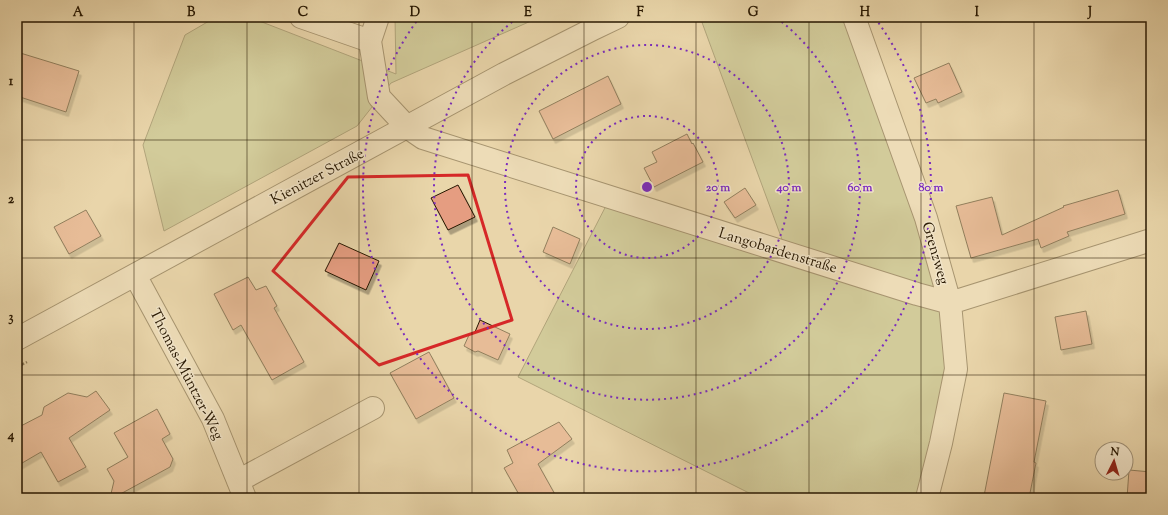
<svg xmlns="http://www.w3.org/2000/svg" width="1168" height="515" font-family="'Sorts Mill Goudy',serif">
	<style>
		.green { fill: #b6be88; stroke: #6e6a44 }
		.building { fill: #e59d81; stroke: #271701; filter: url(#shadow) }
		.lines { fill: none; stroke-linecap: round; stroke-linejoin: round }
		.minor-casing { stroke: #58472b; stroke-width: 24 }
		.path { stroke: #271701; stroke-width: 2.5; stroke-dasharray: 3 2; stroke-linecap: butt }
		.minor { stroke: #f1e4c8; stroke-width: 22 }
		.marked { fill: none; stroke: #d62828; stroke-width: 3; stroke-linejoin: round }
		.grid { fill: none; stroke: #271701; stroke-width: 1; stroke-opacity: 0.55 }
		.ring { fill: none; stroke: #7b2cbf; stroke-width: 2; stroke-dasharray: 2 4 }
		.labels { text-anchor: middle; stroke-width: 3; stroke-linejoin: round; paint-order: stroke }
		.street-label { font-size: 15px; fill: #271701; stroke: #f1e4c8 }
		.centre { fill: #7b2cbf; stroke: #f1e4c8; stroke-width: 2 }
		.ring-label { font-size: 12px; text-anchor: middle; font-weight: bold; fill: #7b2cbf; stroke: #f1e4c8; stroke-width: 3; stroke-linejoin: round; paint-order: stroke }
		.neatline { fill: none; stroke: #271701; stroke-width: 1.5 }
		.grid-label { font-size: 13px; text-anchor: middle; font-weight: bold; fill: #271701 }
	</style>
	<defs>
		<filter id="shadow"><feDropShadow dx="2.5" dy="4.5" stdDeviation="0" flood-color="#0004"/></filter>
	</defs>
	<rect width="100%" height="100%" fill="#e9d6aa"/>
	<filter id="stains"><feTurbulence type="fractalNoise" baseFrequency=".005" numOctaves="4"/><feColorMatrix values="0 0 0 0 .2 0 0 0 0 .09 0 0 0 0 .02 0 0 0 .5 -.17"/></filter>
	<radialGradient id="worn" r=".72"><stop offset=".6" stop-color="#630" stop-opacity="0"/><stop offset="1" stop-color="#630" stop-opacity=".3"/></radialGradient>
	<path class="green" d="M216,17h33l147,57 -1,-57h145l-149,66 -34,43 -193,105 -21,-86 42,-110z
		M700,17h154l72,201 30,151 -31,129h-166l-241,-121 92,-179 177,55z"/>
	<path class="building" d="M17,52l62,19 -13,41 -49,-16z
		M949,63l13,29 -24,11 -2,-4 -10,4 -12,-25z
		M608,76l13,28 -68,35 -14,-28z
		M687,134l5,10 1,-1 10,19 -49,25 -10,-19 13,-6 -5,-10z
		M458,185l17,32 -27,13 -17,-32z
		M745,188l11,17 -21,13 -11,-16z
		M1118,190l7,24 -58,18 2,4 -28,12 -3,-9 -67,19 -15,-52 36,-9 10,38 62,-28 -1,-1z
		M86,210l15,26 -32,18 -15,-27z
		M553,227l27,12 -10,25 -27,-12z
		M339,243l40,18 -13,29 -41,-19z
		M248,277l8,13 10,-4 11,20 -3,2 30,54 -32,18 -31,-55 -8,5 -19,-36z
		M1086,311l6,33 -31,6 -6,-33z
		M480,320l30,14 -12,26 -20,-9 -3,1 -11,-6 5,-11 6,-3z
		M429,352l25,46 -38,21 -26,-46z
		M96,391l14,19 -41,28 17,29 -28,15 -17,-30 -24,14v-38l25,-13 2,-8 24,-14 19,4z
		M1004,393l42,8 -12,61 2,1 -7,35h-34l-11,-2z
		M157,409l13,25 -8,5 11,20 -3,8 -57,31h-3l4,-17 -7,-12 21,-12 -14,-24z
		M559,422l13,17 -34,25 19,34h-36l-17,-30 9,-5 -6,-13z
		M1129,470l22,2v26h-24z"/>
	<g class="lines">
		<g class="minor-casing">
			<path id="minor" d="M301,17l69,24
				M378,17l-8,24 9,56 28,30 16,11 494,156 33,9 201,-63
				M854,17l72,201 24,85 6,66 -15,74 -14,55
				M135,275l78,144 32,79
				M17,339l487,-265 89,-45 25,-12
				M238,481l135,-73"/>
		</g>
		<path class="path" d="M17,367l10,-5"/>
		<use href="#minor" class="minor"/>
	</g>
	<path d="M0 0H1168V515H0ZM468,175l44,145 -133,45 -106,-94 75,-94z" fill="#e9d6aa" fill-opacity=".55" fill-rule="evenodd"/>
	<path class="marked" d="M468,175l44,145 -133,45 -106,-94 75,-94z"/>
	<path class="grid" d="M134,17v481M247,17v481M359,17v481M472,17v481M584,17v481M696,17v481M809,17v481M921,17v481M1034,17v481M17,140h1134M17,258h1134M17,375h1134"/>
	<g class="ring">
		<circle cx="647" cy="187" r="71"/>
		<circle cx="647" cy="187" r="142"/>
		<path d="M777 18A213 213 0 1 1 517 18"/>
		<path d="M875 18A284 284 0 1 1 419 18"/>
	</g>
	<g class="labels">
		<g class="street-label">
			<text transform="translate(317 176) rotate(-28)" y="5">Kienitzer Straße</text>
			<text transform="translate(778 250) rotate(17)" y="5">Langobardenstraße</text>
			<text transform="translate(936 253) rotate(74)" y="5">Grenzweg</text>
			<text transform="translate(187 374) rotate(63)" y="5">Thomas-Müntzer-Weg</text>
		</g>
	</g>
	<circle cx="647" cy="187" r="6" class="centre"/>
	<g class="ring-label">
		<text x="718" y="191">20 m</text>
		<text x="789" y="191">40 m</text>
		<text x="860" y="191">60 m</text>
		<text x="931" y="191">80 m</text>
	</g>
	<rect width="1168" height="515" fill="none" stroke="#e9d6aa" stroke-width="44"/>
	<g transform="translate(1114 461) rotate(5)"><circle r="19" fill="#f1e4c8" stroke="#a09278"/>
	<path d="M0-3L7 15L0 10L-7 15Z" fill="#8f2418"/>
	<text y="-6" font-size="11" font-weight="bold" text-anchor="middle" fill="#271701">N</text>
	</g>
	<rect x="22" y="22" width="1124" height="471" class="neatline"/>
	<g class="grid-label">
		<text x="78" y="16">A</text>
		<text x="191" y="16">B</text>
		<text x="303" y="16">C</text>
		<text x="415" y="16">D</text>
		<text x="528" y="16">E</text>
		<text x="640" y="16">F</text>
		<text x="753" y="16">G</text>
		<text x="865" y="16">H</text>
		<text x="977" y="16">I</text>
		<text x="1090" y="16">J</text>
		<text x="11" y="85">1</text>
		<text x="11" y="203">2</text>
		<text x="11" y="321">3</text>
		<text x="11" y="439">4</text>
	</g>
	<rect width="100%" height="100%" filter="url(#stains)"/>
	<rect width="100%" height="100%" fill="url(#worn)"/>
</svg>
